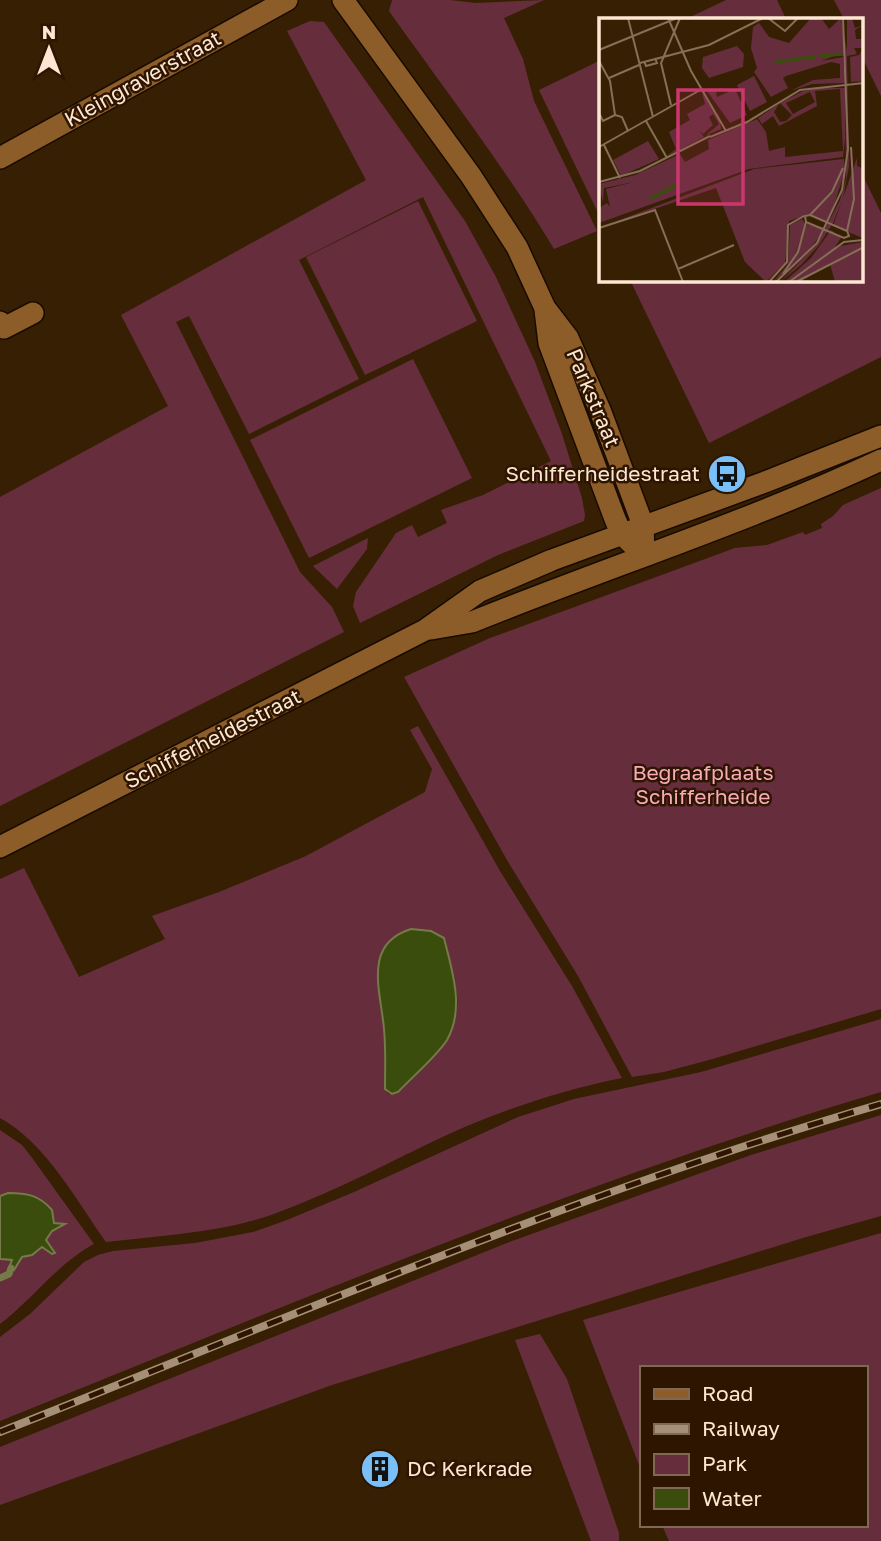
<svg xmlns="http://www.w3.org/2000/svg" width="881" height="1541" font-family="'Golos Text',sans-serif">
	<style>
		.green { fill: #662e3d; fill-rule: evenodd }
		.water { fill: #3a4d0d; stroke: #747b48; stroke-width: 2 }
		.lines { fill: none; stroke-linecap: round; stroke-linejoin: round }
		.stream { stroke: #747b48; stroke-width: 7 }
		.minor-casing { stroke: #190b00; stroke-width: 24 }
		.minor { stroke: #8c5d29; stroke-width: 21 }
		.rail-casing { stroke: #a68f77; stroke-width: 8 }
		.rail { stroke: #2d1500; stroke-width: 5; stroke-dasharray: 16; stroke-linecap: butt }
		.labels { text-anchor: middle; stroke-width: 5; stroke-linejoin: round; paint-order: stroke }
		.street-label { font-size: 21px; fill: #fde7d2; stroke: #2d1500 }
		.poi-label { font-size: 21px; fill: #fde7d2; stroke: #2d1500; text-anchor: end }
		.park-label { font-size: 21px; fill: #f8a9ba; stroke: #2d1500 }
		.inset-river { fill: none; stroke: #3a4d0d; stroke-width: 3.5 }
		.inset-road { fill: none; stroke: #866f56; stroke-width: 2 }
		.view { fill: #cb376d; fill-opacity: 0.15; stroke: #cb376d; stroke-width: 3.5 }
		.inset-edge { fill: none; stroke: #fde7d2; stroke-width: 3.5 }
	</style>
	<rect width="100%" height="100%" fill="#371f04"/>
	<path class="green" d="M392,0h58l26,3 68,-3 -40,18 19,41 11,42 63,130 -43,18c-50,-83 -109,-159 -165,-238z
		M726,0h51l9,19h-100z
		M834,0h47v96l-19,-39v-38h-18z
		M310,21l14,1 141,199 31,56 39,85 27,72 20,64 3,17 -1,6 -86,34 -138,68 -7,-17 3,-14 40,-59 16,-8 6,12 29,-14 -6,-13 42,-15 68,-34 -128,-264 -124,63 60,119 -110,55 -60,-118 -13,6 124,250 32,35 12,25 -344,174v-309l168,-91 -47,-91 245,-135 -79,-149z
		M601,60v159l-62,-129z
		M862,174l19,39v144l-172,86 -79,-163h232z
		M418,201l59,120 -112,54 -59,-118z
		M413,359l59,119 -163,80 -59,-118z
		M881,488v521l-172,51 -45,12 -32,5 -54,-101 -71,-116 -103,-183 86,-39 245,-90 32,-3 36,-13 2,3 17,-7 -1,-4 12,-8 10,-11z
		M368,538l-1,11 -30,40 -24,-23z
		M418,726l82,145 72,115 50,92c-60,12 -117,31 -173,56 -58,27 -115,58 -175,80 -54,19 -112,21 -168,28 -30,-42 -60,-99 -106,-124v-239l24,-11 55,109 86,-38 -13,-23 67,-24 87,-36 119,-64 7,-23 -22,-39zM411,929l20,2c8,18 18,36 24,55 13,44 -31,79 -57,106l-9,2 -4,-5c0,-20 1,-40 -1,-60 -3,-37 -21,-85 27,-100z
		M881,1019v73c-301,89 -590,212 -881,329v-84l30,-23 54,-52 14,-7 15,-4 82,-8 58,-11 34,-12 67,-28 164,-75 56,-18 127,-27z
		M881,1115v101l-75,21 -474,148 -332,120v-58l512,-206 239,-86z
		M0,1130l22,15 8,10 64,89c-36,19 -62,56 -94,80v-65c15,1 30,-1 42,-12l10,7 2,-1 -8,-13 6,-9 13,-8 -12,1 -45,-31 -8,3z
		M881,1233v308h-212l-7,-16h203v-157h-224v102l-58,-150z
		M540,1334l27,45 52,154v8h-28l-76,-201z"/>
	<path class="water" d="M411,929l20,2 13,7c8,33 21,70 3,102 -11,17 -34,36 -49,52l-6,2 -7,-5c0,-20 1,-40 -1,-60 -3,-37 -22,-85 27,-100z
		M8,1193c19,0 31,2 44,17l2,13 11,1 -13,7 -6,9 9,13 -3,1 -10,-7 -10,8 -10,2 -8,13 -5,-2 3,-8 -12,-1v-63z"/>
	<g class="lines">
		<path class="stream" d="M0,1278l9,-4 2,-6"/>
		<g class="minor-casing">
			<path id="minor" d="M343,0l128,176 46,71 28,61 23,30 32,72 43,115 1,31
				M0,158l287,-158
				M545,310l4,33 66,176 6,14 11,11
				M0,322l4,6 29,-15
				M431,629l41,-7c136,-55 276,-100 409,-162
				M0,847l425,-217 55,-39 72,-31 213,-78 116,-46"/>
		</g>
		<use href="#minor" class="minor"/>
		<g class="rail-casing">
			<path id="rail" d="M0,1432c291,-115 580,-241 881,-328"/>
		</g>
		<use href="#rail" class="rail"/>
	</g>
	<defs>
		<g id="bus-disc" transform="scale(2.0125)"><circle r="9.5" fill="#7abff8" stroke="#2d1500"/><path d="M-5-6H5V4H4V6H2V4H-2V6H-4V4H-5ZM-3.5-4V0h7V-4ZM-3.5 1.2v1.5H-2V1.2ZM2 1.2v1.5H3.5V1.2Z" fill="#111"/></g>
		<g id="building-disc" transform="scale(2.0125)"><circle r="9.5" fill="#7abff8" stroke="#2d1500"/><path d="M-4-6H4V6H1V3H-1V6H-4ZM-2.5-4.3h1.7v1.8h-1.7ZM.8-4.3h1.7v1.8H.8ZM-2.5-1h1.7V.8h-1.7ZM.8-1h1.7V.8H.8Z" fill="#111"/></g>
	</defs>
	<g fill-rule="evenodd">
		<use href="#bus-disc" x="727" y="474"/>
		<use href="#building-disc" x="380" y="1469"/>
	</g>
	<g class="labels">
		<g class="street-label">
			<text transform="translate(143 79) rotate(-29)" y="7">Kleingraverstraat</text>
			<text transform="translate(593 398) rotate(67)" y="7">Parkstraat</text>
			<text transform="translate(213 739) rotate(-27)" y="7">Schifferheidestraat</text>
		</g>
		<g class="poi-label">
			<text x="700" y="481">Schifferheidestraat</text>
			<text x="407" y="1476" text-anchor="start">DC Kerkrade</text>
		</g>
		<g class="park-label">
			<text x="703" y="780">Begraafplaats<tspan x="703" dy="24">Schifferheide</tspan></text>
		</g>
	</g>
	<g transform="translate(599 18)">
		<rect width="264" height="264" fill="#371f04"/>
		<path d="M212,0h10l8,11 12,-11 6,33v-33h5l3,10 8,-3 -8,5 1,9h7v41l-5,2 5,-1 -12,1 -1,-25 9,-2 4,-7h-9l3,6 -10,2 2,110 -6,32 -10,25 -14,22 -18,20 -21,17 37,-38 23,-44 6,-21 -1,-123 -8,-1 -16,6 22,-4 2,26 -33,1 -22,7 23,-11 27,-2v-14l-9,-2 -45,14 -3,2 5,10 -17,9 -17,-25 3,-4 -6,-20 2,-21 6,-4 10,14 20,6zM138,28l7,8 -1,13 -34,11 -7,-10 1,-11zM155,58l13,26 -17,9 -13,-26zM124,70l-7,4 1,5 18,-8 12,26 -17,8 -23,-32zM224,70h22v51l-2,18 -94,12 -150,54v-15l8,-5 3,4 -4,-18 28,-7 -30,6 -1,15 -4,-19 36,-9 45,-21 5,8 24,-13 -1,-9 49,-21 9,13 3,19 16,-4v10l58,-6 -3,-62 -25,2 2,15 -38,20 -6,-10 -11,8 -4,-6 21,-14 -5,8 6,10 6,-1 6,-6 -12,-12 23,-12zM211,74l5,10 -22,12 -7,-11zM103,74l18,30 1,7 -16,7 14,-12 -6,-10 -4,3 4,8 -10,9 -4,-4 5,7 -37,19 9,-7 -7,-17 21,-12 -3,-6 18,-10zM49,123l11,18 -38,17 -8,-16zM258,140v8l5,2 1,70 -30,-12zM245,141l1,12 -17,52 -16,-8 23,-29 -22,27 -24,8 -4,42 -19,19 -21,-20 -29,-74 -117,40 155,-59zM203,201l4,6 -15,39 16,-40 19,4 -25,32 -28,22 15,-18 2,-39zM232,212l10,8 -6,9 28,-5v5l-68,35h-11l27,-24zM263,231l1,33h-28l-5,-18z" fill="#662e3d" fill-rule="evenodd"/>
		<path class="inset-river" d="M220,38l23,-2M176,44l40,-5M50,181l30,-15"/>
		<path class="inset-road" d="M29,0l25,99M69,0l23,53 35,60M169,0l17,13 13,-13M0,32l78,-32M0,43l11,20 5,34 7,2 6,14M45,43l2,5 11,-3 -2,-5M41,45l69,-18 54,-27M10,60l30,-13M72,87l-10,-42 19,-45M0,95l4,8 12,-6M47,103l21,37M111,119l37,-15 53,-32 64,-7M5,127l16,33M0,129l103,-58M0,164l41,-11 70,-35M211,197l37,16 2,5 -5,2 -38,-16 -1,-6zM211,197l22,-23 11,-24M0,210l56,-18 28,72M248,213l7,-32 -3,-52M79,251l56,-24M184,256l15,-22 8,-30M170,264l18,-20 1,-37 16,-9M177,264l41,-39 25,-53 6,-41 -5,-131M190,264l55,-40 19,-2M197,264l68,-35"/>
		<path class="view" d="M79,72h65v114h-65z"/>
		<rect width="264" height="264" class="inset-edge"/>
	</g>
	<rect x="640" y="1366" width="228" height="161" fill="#2d1500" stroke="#806954" stroke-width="2"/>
	<rect x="654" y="1389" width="35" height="10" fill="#8c5d29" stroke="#806954" stroke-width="2"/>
	<text x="702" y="1401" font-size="21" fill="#fde7d2">Road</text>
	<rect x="654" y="1424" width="35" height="10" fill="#a68f77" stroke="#806954" stroke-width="2"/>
	<text x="702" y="1436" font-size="21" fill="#fde7d2">Railway</text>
	<rect x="654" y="1454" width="35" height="21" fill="#662e3d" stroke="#806954" stroke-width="2"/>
	<text x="702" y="1471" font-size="21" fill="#fde7d2">Park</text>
	<rect x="654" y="1488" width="35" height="21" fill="#3a4d0d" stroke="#806954" stroke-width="2"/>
	<text x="702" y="1506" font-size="21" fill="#fde7d2">Water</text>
	<g transform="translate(49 49)" stroke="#2d1500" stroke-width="5" paint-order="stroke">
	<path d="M0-5L12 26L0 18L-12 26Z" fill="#fde7d2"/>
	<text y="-10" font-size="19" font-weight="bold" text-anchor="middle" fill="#fde7d2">N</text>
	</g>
</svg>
